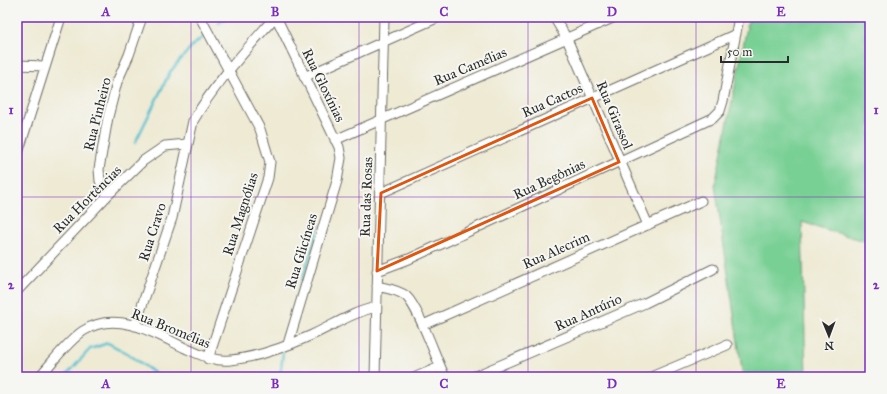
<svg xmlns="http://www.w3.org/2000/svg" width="887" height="394" font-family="'IM FELL Great Primer',serif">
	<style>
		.green { fill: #79d095; stroke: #527e60 }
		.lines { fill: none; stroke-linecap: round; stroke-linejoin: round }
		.stream { stroke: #55c0cf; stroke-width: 2.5 }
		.street-casing { stroke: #6f6e66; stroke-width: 11 }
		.street { stroke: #fff; stroke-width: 9 }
		.marked { fill: none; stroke: #df570e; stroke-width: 3; stroke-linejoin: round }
		.grid { fill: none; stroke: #7b2cbf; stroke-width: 1; stroke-opacity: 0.55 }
		.labels { text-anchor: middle; stroke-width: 4; stroke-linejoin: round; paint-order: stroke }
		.street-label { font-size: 14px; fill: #2b2b2b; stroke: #f6f6f2 }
		.neatline { fill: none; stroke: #7b2cbf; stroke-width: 1.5 }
		.grid-label { font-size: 13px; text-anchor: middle; font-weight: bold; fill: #7b2cbf }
	</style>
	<rect width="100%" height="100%" fill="#f6f6f2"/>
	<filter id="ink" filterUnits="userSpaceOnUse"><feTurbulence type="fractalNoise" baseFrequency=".025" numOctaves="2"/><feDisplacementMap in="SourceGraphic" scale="8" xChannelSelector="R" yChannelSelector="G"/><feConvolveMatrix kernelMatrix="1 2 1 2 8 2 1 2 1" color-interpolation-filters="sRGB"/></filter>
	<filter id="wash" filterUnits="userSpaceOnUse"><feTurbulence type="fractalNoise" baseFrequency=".012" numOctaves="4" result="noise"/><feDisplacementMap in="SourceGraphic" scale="16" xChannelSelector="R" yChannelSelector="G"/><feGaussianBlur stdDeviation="0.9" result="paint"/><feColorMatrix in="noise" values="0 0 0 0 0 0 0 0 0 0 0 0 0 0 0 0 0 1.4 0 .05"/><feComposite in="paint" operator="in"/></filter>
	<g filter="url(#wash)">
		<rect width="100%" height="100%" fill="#eeead4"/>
		<path class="green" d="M749,17h121v226l-68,-21 4,155h-63l-28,-192z"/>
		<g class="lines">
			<path class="stream" d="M219,23l9,-6
				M135,143l35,-71 22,-26 12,-10
				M295,304l24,-79
				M65,377l25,-28 18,-6 19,10 33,24
				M280,377l3,-24"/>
		</g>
	</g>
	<g filter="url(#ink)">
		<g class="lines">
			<g class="street-casing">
				<path id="street" d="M200,17l60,112 10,33 -2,16 -60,181
					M276,17l63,130 2,11 -4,23 -49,163
					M554,17l13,22 81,186
					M17,65l28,1
					M304,77l135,-60
					M335,140l280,-123
					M17,156l44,-139
					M381,193l355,-159
					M108,195l-8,-14 -1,-12 9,-52 9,-35 12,-27 13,-38
					M377,271l32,-12 304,-141 7,-7 3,-10 16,-84
					M377,286c9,2 22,4 29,10 13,12 30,63 39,81
					M17,291l91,-96 35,-34 22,-15 22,-2
					M423,325l278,-124
					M135,326l37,-108 21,-97c22,-38 53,-71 82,-104
					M39,377c14,-15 27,-34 44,-46 33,-22 72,2 102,17 16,7 29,14 46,12 27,-3 57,-14 81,-25 22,-10 41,-23 64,-28
					M375,377l9,-360
					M416,377l24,-10
					M473,377l172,-74 68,-34
					M651,377l76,-32"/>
			</g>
			<use href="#street" class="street"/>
		</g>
	</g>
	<path class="marked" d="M592,98l27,64 -242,109 4,-78z"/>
	<path class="grid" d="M191,17v360M359,17v360M528,17v360M696,17v360M17,197h853"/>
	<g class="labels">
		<g class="street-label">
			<text transform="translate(470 66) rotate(-23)" y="5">Rua Camélias</text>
			<text transform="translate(324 85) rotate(64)" y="5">Rua Gloxínias</text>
			<text transform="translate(552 100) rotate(-24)" y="5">Rua Cactos</text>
			<text transform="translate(97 114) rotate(-76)" y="5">Rua Pinheiro</text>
			<text transform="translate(615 115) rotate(67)" y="5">Rua Girassol</text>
			<text transform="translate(549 179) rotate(-25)" y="5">Rua Begônias</text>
			<text transform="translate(366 197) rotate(-88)" y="5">Rua das Rosas</text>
			<text transform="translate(87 199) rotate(-45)" y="5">Rua Hortências</text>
			<text transform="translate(240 214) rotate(-72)" y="5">Rua Magnólias</text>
			<text transform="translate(152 232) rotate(-72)" y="5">Rua Cravo</text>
			<text transform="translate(556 250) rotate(-24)" y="5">Rua Alecrim</text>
			<text transform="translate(301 251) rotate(-73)" y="5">Rua Glicíneas</text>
			<text transform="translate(588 312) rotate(-24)" y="5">Rua Antúrio</text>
			<text transform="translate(171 328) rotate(22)" y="5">Rua Bromélias</text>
		</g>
	</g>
	<rect width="887" height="394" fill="none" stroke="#f6f6f2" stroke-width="44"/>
	<g transform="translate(829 336) rotate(179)" stroke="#f6f6f2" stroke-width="3" paint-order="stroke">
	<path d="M0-3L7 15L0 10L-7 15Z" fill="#2b2b2b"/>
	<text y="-6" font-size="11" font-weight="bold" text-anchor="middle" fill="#2b2b2b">N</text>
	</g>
	<path d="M721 56v6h67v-6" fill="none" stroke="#2b2b2b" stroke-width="2"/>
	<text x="727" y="56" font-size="12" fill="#2b2b2b" stroke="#f6f6f2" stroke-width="3" paint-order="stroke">50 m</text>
	<rect x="22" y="22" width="843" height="350" class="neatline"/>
	<g class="grid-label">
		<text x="106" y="16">A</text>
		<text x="275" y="16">B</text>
		<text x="444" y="16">C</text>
		<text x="612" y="16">D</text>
		<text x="781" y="16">E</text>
		<text x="11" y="114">1</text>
		<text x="876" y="114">1</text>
		<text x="11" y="289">2</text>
		<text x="876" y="289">2</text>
		<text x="106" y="388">A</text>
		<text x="275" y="388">B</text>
		<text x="444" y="388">C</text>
		<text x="612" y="388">D</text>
		<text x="781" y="388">E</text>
	</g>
</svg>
